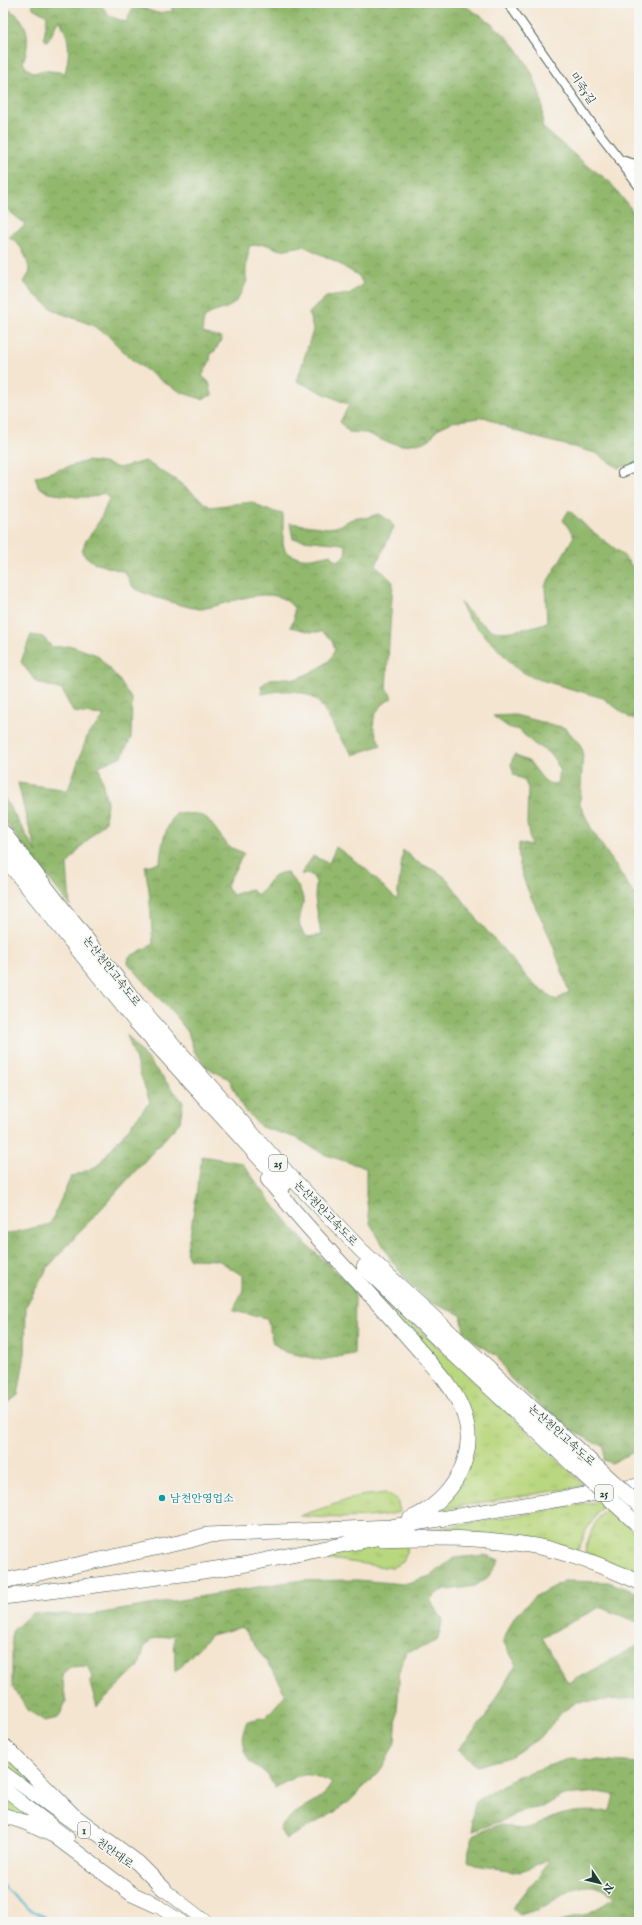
<svg xmlns="http://www.w3.org/2000/svg" width="642" height="1925" font-family="'IM FELL English','Noto Serif KR',serif">
	<style>
		.grass { fill: url(#grass-tufts); stroke: #6c8a59 }
		.forest { fill: url(#forest-crowns); stroke: #587a50 }
		.lines { fill: none; stroke-linecap: round; stroke-linejoin: round }
		.stream { stroke: #55bad3; stroke-width: 2 }
		.minor-casing { stroke: #3f564b; stroke-width: 10 }
		.tertiary-casing { stroke: #3f564b; stroke-width: 12 }
		.primary-casing { stroke: #3f564b; stroke-width: 14 }
		.motorway-casing { stroke: #3f564b; stroke-width: 16 }
		.minor { stroke: #fff; stroke-width: 8 }
		.tertiary { stroke: #fff; stroke-width: 10 }
		.primary { stroke: #fff; stroke-width: 13 }
		.motorway { stroke: #fff; stroke-width: 15 }
		.motorway-bridge-casing { stroke: #3f564b; stroke-width: 16; stroke-linecap: butt }
		.motorway-bridge { stroke: #fff; stroke-width: 15 }
		.culture-dot { fill: #0f9aa8; stroke: #f6f6f2; stroke-width: 1.5 }
		.labels { text-anchor: middle; stroke-width: 3.5; stroke-linejoin: round; paint-order: stroke }
		.shield { fill: #f6f6f2; stroke: #60746d; stroke-width: 1 }
		.shield-label { font-size: 10px; font-weight: bold; fill: #1f3d34 }
		.street-label { font-size: 11px; fill: #1f3d34; stroke: #f6f6f2 }
		.culture-label { font-size: 11px; fill: #0d838f; stroke: #f6f6f2; text-anchor: start }
	</style>
	<defs>
		<pattern id="grass-tufts" width="24" height="20" patternUnits="userSpaceOnUse"><rect width="24" height="20" fill="#b9d77e"/><path d="M3 7l-1-3M5 7V3M7 7l1-3M15 17l-1-3M17 17v-4M19 17l1-3" fill="none" stroke="#9fb96e"/></pattern>
		<pattern id="forest-crowns" width="20" height="18" patternUnits="userSpaceOnUse"><rect width="20" height="18" fill="#92b86d"/><path d="M2 6a3 3 0 1 1 6 0M12 15a3 3 0 1 1 6 0" fill="none" stroke="#77975a"/></pattern>
	</defs>
	<rect width="100%" height="100%" fill="#f6f6f2"/>
	<filter id="ink" filterUnits="userSpaceOnUse"><feTurbulence type="fractalNoise" baseFrequency=".025" numOctaves="2"/><feDisplacementMap in="SourceGraphic" scale="8" xChannelSelector="R" yChannelSelector="G"/><feConvolveMatrix kernelMatrix="1 2 1 2 8 2 1 2 1" color-interpolation-filters="sRGB"/></filter>
	<filter id="wash" filterUnits="userSpaceOnUse"><feTurbulence type="fractalNoise" baseFrequency=".012" numOctaves="4" result="noise"/><feDisplacementMap in="SourceGraphic" scale="16" xChannelSelector="R" yChannelSelector="G"/><feGaussianBlur stdDeviation="0.9" result="paint"/><feColorMatrix in="noise" values="0 0 0 0 0 0 0 0 0 0 0 0 0 0 0 0 0 1.4 0 .05"/><feComposite in="paint" operator="in"/></filter>
	<g filter="url(#wash)">
		<rect width="100%" height="100%" fill="#f4e5d0"/>
		<path class="grass" d="M333,1248l252,238 -119,19 -39,9 21,-14 20,-87z
			M385,1493l12,6 3,13c-32,8 -68,6 -101,4l60,-20z
			M602,1501l2,3 -18,26 -8,22 -116,-21 -31,-1z
			M609,1508l30,27v40l-54,-23c3,-15 11,-36 24,-44z
			M391,1542l16,1 -1,12 -3,7 -12,6 -54,-8 -41,1z
			M3,1750l59,60 -59,-42z
			M3,1795l35,27 -35,-10z"/>
		<path class="forest" d="M32,3h68l9,13 17,6 8,-17 23,8 16,-2 -3,-8h291c18,12 39,25 53,42 18,23 32,53 28,82l42,36 25,18 30,38v244l-21,5 -22,-15 -58,-15 -30,-10 -23,-11 -33,5 -15,7 -7,10 -9,4 -20,2 -15,-3 -20,-9 -17,-1 -9,-10 9,-17 -52,-24 16,-51 -4,-17 17,-16 23,-3 14,-10 -4,-8 -28,-17 -28,-13 -23,4 -15,-6 -16,2c-1,13 -5,23 -2,35 -4,7 -8,19 -15,24 -15,10 -32,3 -29,28l19,5 -7,13 -4,2 -1,8 -8,15 7,6 3,13 -10,4 -19,-6 -20,-11 -32,-23 -25,-25 -14,-9 -37,-14 -21,-17 -10,-12 6,-10c-4,-16 -7,-27 -22,-36l16,-9v-4l-21,-17v-198c25,6 29,32 20,54l3,6 9,5 8,-3 22,3c3,-11 5,-24 2,-36 -2,-6 -5,-11 -7,-18 -6,6 -7,16 -13,23l-3,-4 3,-22 -14,-8z
			M87,461l16,2 16,5 26,-7 31,19 34,27 42,-5 12,7 19,5v30l3,8c18,10 26,6 45,2l2,4 5,3 7,-6 1,-7 -3,-4 -50,-5 -3,-16 37,5 9,-1 20,-10 9,1 13,-4 11,6 5,7 -18,38 17,17 -7,107 7,8c-21,14 -25,24 -12,48l-28,10c-4,-6 -9,-11 -13,-17 -9,-13 -15,-35 -30,-42 -15,-8 -33,-5 -48,-2l-1,-8 9,-7 17,-1 10,1 21,-10 12,-9 5,-11 -4,-10 -9,-7h-11l-21,-5 4,-8v-11c-21,-28 -65,-3 -93,1 -7,1 -62,-16 -67,-21 -4,-4 -6,-12 -9,-16l-31,-9 -12,-10 3,-11 15,-22 9,-21 -5,-6 -12,4h-16l-28,-4 -10,-7 -3,-9z
			M569,510l19,18 33,25 18,21v147l-9,-3 -27,-20 -69,-20 -17,-9 -49,-51 -8,-16c6,8 25,26 34,29 12,3 41,-4 53,-9l-2,-36 29,-50 -11,-16z
			M31,635l12,2 9,10 20,-1 25,9 21,23 14,22 -1,38 -9,18 -23,10 8,37 -2,19 -25,26 -13,17 3,41 -67,-87v-23l34,57 -10,-32 -9,-38 50,7 20,-56 13,-13 3,-6 -31,-3 -11,-22 -26,-8 -15,-20z
			M515,715l50,13 14,15 4,8 -3,54 12,25 42,64 5,4v551l-27,14 -8,-3v-14l-13,-5 -19,-12 -28,-20 -34,-31 -13,-22 -21,-13 -12,-12 -3,-16 -31,-13 -21,-18 -17,-23 -22,-38 -4,-27v-28l-43,-14 -26,-16 -36,-11 -18,-19 -14,-29 -23,-12 -12,-16 -6,-19 -13,-16 -47,-53 1,-6 24,-13 -4,-54 -4,-24 15,-3c1,-17 5,-37 17,-50l20,1 10,4 22,29 15,6 -18,33 7,9 17,-6 8,6c10,-9 12,-22 28,-23 7,8 18,19 17,30 -1,14 -10,24 5,35l13,-2 -6,-37 1,-16 -4,-7 -11,-1 12,-18 16,7 7,-16 30,22 31,31 6,-50 12,11 23,11 9,7 33,44 53,61 23,16 13,-8c-6,-18 -12,-36 -19,-54 -12,-30 -35,-62 -31,-95l12,3 -4,-22 1,-36 -4,-8 -10,-5 -3,-11 3,-9 16,7 16,21 12,1 2,-15 -9,-15 -17,-10 -15,-14 -11,-3 -15,-11z
			M127,1035l56,67 -3,20 -132,145 -22,39 -1,48 -7,41 -15,12v-172l47,-11 21,-47 26,-11 53,-64z
			M202,1156l40,7 29,39 36,43 47,43 1,11 -1,55 -33,6 -36,-8 -12,-9 -6,-25 -34,-7 10,-21v-14l-25,-16 -28,-1 -4,-6 5,-24z
			M485,1555l15,5 -12,17 -13,9 -35,5 -10,8 4,8 9,12 -5,19 -12,8 -20,6 -6,15 -5,76 -13,26 -32,32 -17,12 -47,26 -6,-9c8,-18 29,-22 42,-34 4,-3 7,-9 10,-13 -28,-13 -31,-10 -57,5l-8,-14 -17,-12 -6,-11 -1,-18 4,-12 19,-4 19,-22 -8,-18 -35,-50 -31,8 -36,37 -1,-37 -22,4 -8,9 -5,18 -42,41 -7,-23 3,-7 -6,-11 -17,1 -8,7 4,29 -8,15 -13,3 -16,-10 -17,-24v-56l20,-18 58,2 204,-34 63,-1 47,4 26,-8 24,-18z
			M564,1581l44,1 31,11v28l-2,1 -37,-15 -58,30 26,46 71,-38v53l-62,4 -15,10 -21,25 -31,20 -33,9 -19,-16 27,-32 31,-54 -13,-23 11,-24 20,-20z
			M571,1758l68,5v159h-82l30,-8 28,-16c-25,-25 -47,-6 -72,9 -6,4 -16,5 -23,8l-7,-6c9,-20 28,-29 36,-50l-29,13 -44,-7 -8,-4 1,-12 5,-15 27,-10c30,14 42,-7 68,-11 13,-3 28,-1 41,-2l4,-16 -15,-3 -36,3 -20,12 -19,3 -18,9 -33,12 -2,-11 5,-19 40,-24z"/>
		<g class="lines">
			<path class="stream" d="M3,1886l24,22 17,8 7,6"/>
		</g>
	</g>
	<g filter="url(#ink)">
		<g class="lines">
			<g class="minor-casing">
				<path id="minor" d="M508,3l85,122 28,36
					M622,473l17,-7"/>
			</g>
			<g class="tertiary-casing">
				<path id="tertiary" d="M621,161l18,24
					M621,161l18,5"/>
			</g>
			<g class="primary-casing">
				<path id="primary" d="M3,1772l73,53
					M3,1788l65,50
					M157,1884l49,38
					M147,1899l35,23"/>
			</g>
			<g class="motorway-casing">
				<path id="motorway" d="M3,832l134,172 152,171 71,74 48,45 181,166
					M3,856l133,166 148,163
					M268,1179c45,58 97,108 144,163 18,21 40,42 50,67 19,46 -10,92 -52,110
					M364,1267l79,77 129,120
					M382,1539c52,-2 102,-2 153,7 36,7 71,21 104,36
					M3,1581l184,-40 20,-6 184,-8 248,-41
					M3,1597l187,-24 52,-8 149,-30
					M3,1745l70,70 65,48 26,26
					M3,1815l24,8 28,13 77,58 24,11"/>
			</g>
			<use href="#minor" class="minor"/>
			<use href="#tertiary" class="tertiary"/>
			<use href="#primary" class="primary"/>
			<use href="#motorway" class="motorway"/>
			<g class="motorway-bridge-casing">
				<path id="motorway-bridge" d="M589,1460l50,45
					M572,1464l64,59"/>
			</g>
			<use href="#motorway-bridge" class="motorway-bridge"/>
		</g>
	</g>
	<circle class="culture-dot" cx="162" cy="1498" r="4"/>
	<g class="labels">
		<g class="shield">
			<rect x="269" y="1155" width="18" height="16" rx="3"/>
			<rect x="595" y="1485" width="18" height="16" rx="3"/>
			<rect x="78" y="1822" width="12" height="16" rx="3"/>
		</g>
		<g class="shield-label">
			<text x="278" y="1167">25</text>
			<text x="604" y="1497">25</text>
			<text x="84" y="1834">1</text>
		</g>
		<g class="street-label">
			<text transform="translate(583 88) rotate(56)" y="4">미죽5길</text>
			<text transform="translate(112 971) rotate(52)" y="4">논산천안고속도로</text>
			<text transform="translate(326 1213) rotate(46)" y="4">논산천안고속도로</text>
			<text transform="translate(562 1435) rotate(42)" y="4">논산천안고속도로</text>
			<text transform="translate(115 1853) rotate(36)" y="4">천안대로</text>
		</g>
		<g class="culture-label">
			<text x="170" y="1502">남천안영업소</text>
		</g>
	</g>
	<rect width="642" height="1925" fill="none" stroke="#f6f6f2" stroke-width="16"/>
	<g transform="translate(600 1883) rotate(125)" stroke="#f6f6f2" stroke-width="3" paint-order="stroke">
	<path d="M0-3L7 15L0 10L-7 15Z" fill="#1f3d34"/>
	<text y="-6" font-size="11" font-weight="bold" text-anchor="middle" fill="#1f3d34">N</text>
	</g>
</svg>
